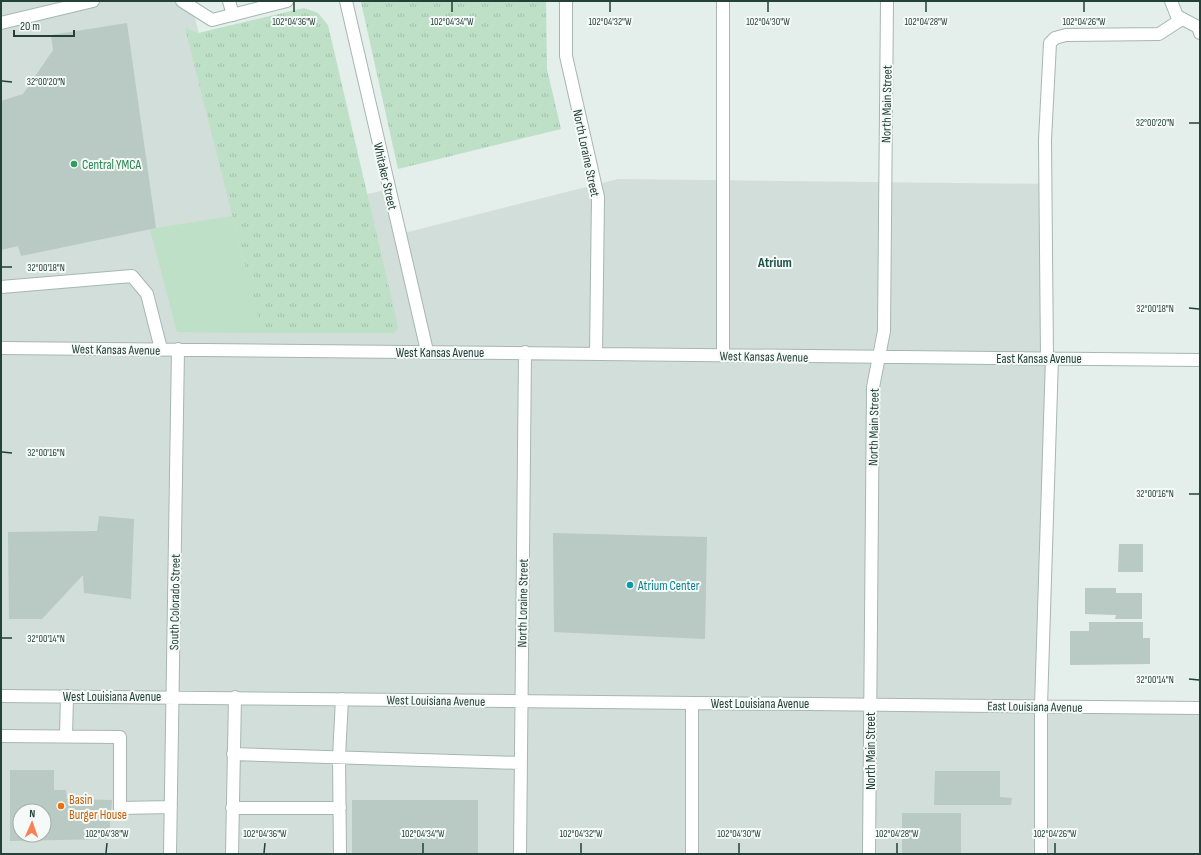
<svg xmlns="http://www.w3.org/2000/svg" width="1201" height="855" font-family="'Sofia Sans Condensed',sans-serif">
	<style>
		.built { fill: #d2ded9; fill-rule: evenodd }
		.grass { fill: url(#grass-tufts) }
		.green { fill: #bde0c6 }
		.building { fill: #b9c9c3; fill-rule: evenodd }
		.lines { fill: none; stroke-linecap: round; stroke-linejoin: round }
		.minor-casing { stroke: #a6b7b1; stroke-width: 14 }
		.minor { stroke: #fff; stroke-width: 12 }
		.ticks { fill: none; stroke: #234139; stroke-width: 1.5 }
		.leisure-dot { fill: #2e9e5b; stroke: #f5faf8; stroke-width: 1.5 }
		.culture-dot { fill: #0f9aa8; stroke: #f5faf8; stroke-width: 1.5 }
		.food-dot { fill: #e8710a; stroke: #f5faf8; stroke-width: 1.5 }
		.labels { text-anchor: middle; stroke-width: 4; stroke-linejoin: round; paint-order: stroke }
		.street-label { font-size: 13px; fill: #234139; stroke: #f5faf8 }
		.leisure-label { font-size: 13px; fill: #27864d; stroke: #f5faf8; text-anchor: start }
		.culture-label { font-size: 13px; fill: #0d838f; stroke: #f5faf8; text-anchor: start }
		.food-label { font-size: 13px; fill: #c56008; stroke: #f5faf8; text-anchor: start }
		.neighbourhood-label { font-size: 14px; font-weight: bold; fill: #1d5447; stroke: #f5faf8 }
		.ticks-label { font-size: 10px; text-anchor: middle; fill: #234139; stroke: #f5faf8; stroke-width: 4; stroke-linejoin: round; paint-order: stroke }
	</style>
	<defs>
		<pattern id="grass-tufts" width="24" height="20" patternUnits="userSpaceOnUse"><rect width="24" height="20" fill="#bde0c6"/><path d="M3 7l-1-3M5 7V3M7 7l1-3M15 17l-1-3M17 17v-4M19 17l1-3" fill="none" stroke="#a2c1ab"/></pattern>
	</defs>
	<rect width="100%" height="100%" fill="#e4eeea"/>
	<path class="built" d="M1,1h190l53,222 145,-34 11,45 218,-55 431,5 -6,520 157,2v148h-1199zM20,811h24v24h-24z"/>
	<path class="grass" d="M546,1l1,68 14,60 -163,40 -37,-167z
		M304,8l14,5 10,12 69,297 1,6 -4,5h-132l-77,-305 13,5z"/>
	<path class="green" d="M232,216l30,117 -85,-1 -27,-103z"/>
	<path class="building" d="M127,23l29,205 -135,28 -3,-10 -17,4v-149l22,-7 30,-44 -2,-15z
		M99,516l35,3 -3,80 -47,-6 -1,-18 -41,44h-33l-1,-87 89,-1z
		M553,533l154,4 -2,102 -151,-7z
		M1119,544h24v28h-25z
		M1085,588h31v5h26v26h-27l1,-4 -31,-1z
		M1089,622h54v16h7v26l-80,1v-34h19z
		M10,770h44v20h12l1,9 45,1 -3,39 -99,2zM20,811h24v24h-24z
		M935,771h65v26l12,1 -1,7h-77z
		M352,800h126v54h-126z
		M902,813h59v41h-59z"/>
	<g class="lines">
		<g class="minor-casing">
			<path id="minor" d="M182,1l30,19 75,-19
				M229,1l4,14
				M346,1l81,350
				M566,1v55l32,141 -2,157
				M723,1v354
				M1171,1l6,15 21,11 2,6
				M1,23l92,-22
				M1,287l131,-11 15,18 14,55
				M1,348l1199,12
				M1047,358l-2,-218 5,-97 5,-5 11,-3 93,-1 23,-15
				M1,696l1199,12
				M1,736l119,1v71l51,-1
				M66,736l1,-40
				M233,754l288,9
				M232,808h108
				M170,854l8,-505
				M232,854l3,-157
				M340,854l-1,-97 3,-58
				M520,854l5,-502
				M692,854v-151
				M869,854l4,-467 11,-56 3,-330
				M1041,854v-148l11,-348"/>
		</g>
		<use href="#minor" class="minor"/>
	</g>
	<path class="ticks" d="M294,12v-10M452,12v-10M610,12v-10M768,12v-10M926,12v-10M1084,12v-10M2,81l10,1M1189,123h10M2,267h10M1189,308l10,1M2,452l10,1M1189,494h10M2,638h10M1189,679l10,1M106,853l1,-10M264,853l1,-10M423,853v-10M581,853v-10M739,853v-10M897,853v-10M1055,853v-10"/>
	<circle class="leisure-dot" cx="74" cy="164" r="4"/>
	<circle class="culture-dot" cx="630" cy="585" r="4"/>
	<circle class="food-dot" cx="61" cy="806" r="4"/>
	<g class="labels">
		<g class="street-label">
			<text transform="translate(886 104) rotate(-89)" y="5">North Main Street</text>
			<text transform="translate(587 153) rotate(78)" y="5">North Loraine Street</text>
			<text transform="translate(386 176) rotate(77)" y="5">Whitaker Street</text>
			<text transform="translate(116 349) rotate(1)" y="5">West Kansas Avenue</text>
			<text x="440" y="357">West Kansas Avenue</text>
			<text transform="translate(764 356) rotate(1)" y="5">West Kansas Avenue</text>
			<text x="1039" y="363">East Kansas Avenue</text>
			<text transform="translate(873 427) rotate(-89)" y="5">North Main Street</text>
			<text transform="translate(174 602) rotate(-89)" y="5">South Colorado Street</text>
			<text transform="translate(522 603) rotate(-89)" y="5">North Loraine Street</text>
			<text x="112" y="701">West Louisiana Avenue</text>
			<text transform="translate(436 700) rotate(1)" y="5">West Louisiana Avenue</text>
			<text x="760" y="708">West Louisiana Avenue</text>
			<text transform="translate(1035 706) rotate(1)" y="5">East Louisiana Avenue</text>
			<text transform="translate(870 751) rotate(-90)" y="5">North Main Street</text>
		</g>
		<g class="leisure-label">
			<text x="82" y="169">Central YMCA</text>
		</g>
		<g class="culture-label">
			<text x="638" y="590">Atrium Center</text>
		</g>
		<g class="food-label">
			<text x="69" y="804">Basin<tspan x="69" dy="15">Burger House</tspan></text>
		</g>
		<g class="neighbourhood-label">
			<text x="775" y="267">Atrium</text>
		</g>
	</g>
	<g class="ticks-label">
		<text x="294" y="25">102°04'36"W</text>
		<text x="452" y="25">102°04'34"W</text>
		<text x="610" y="25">102°04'32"W</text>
		<text x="768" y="25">102°04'30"W</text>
		<text x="926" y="25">102°04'28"W</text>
		<text x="1084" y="25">102°04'26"W</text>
		<text x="46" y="85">32°00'20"N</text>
		<text x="1155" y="126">32°00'20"N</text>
		<text x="46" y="271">32°00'18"N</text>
		<text x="1155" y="312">32°00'18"N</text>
		<text x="46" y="456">32°00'16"N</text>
		<text x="1155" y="497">32°00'16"N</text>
		<text x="46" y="642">32°00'14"N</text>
		<text x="1155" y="683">32°00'14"N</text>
		<text x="107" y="837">102°04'38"W</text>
		<text x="265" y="837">102°04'36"W</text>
		<text x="423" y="837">102°04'34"W</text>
		<text x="581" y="837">102°04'32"W</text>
		<text x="739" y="837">102°04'30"W</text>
		<text x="897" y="837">102°04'28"W</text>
		<text x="1055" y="837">102°04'26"W</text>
	</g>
	<rect width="1201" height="855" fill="none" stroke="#234139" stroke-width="4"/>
	<g transform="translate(32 823) rotate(2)"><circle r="19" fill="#f5faf8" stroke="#a1b0ac"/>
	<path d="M0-3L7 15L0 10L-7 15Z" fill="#f6825a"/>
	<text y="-6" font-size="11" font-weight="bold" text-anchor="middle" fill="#234139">N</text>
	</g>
	<path d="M14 30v6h60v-6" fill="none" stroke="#234139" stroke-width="2"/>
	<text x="20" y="30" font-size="12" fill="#234139" stroke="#f5faf8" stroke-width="3" paint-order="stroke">20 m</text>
</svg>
